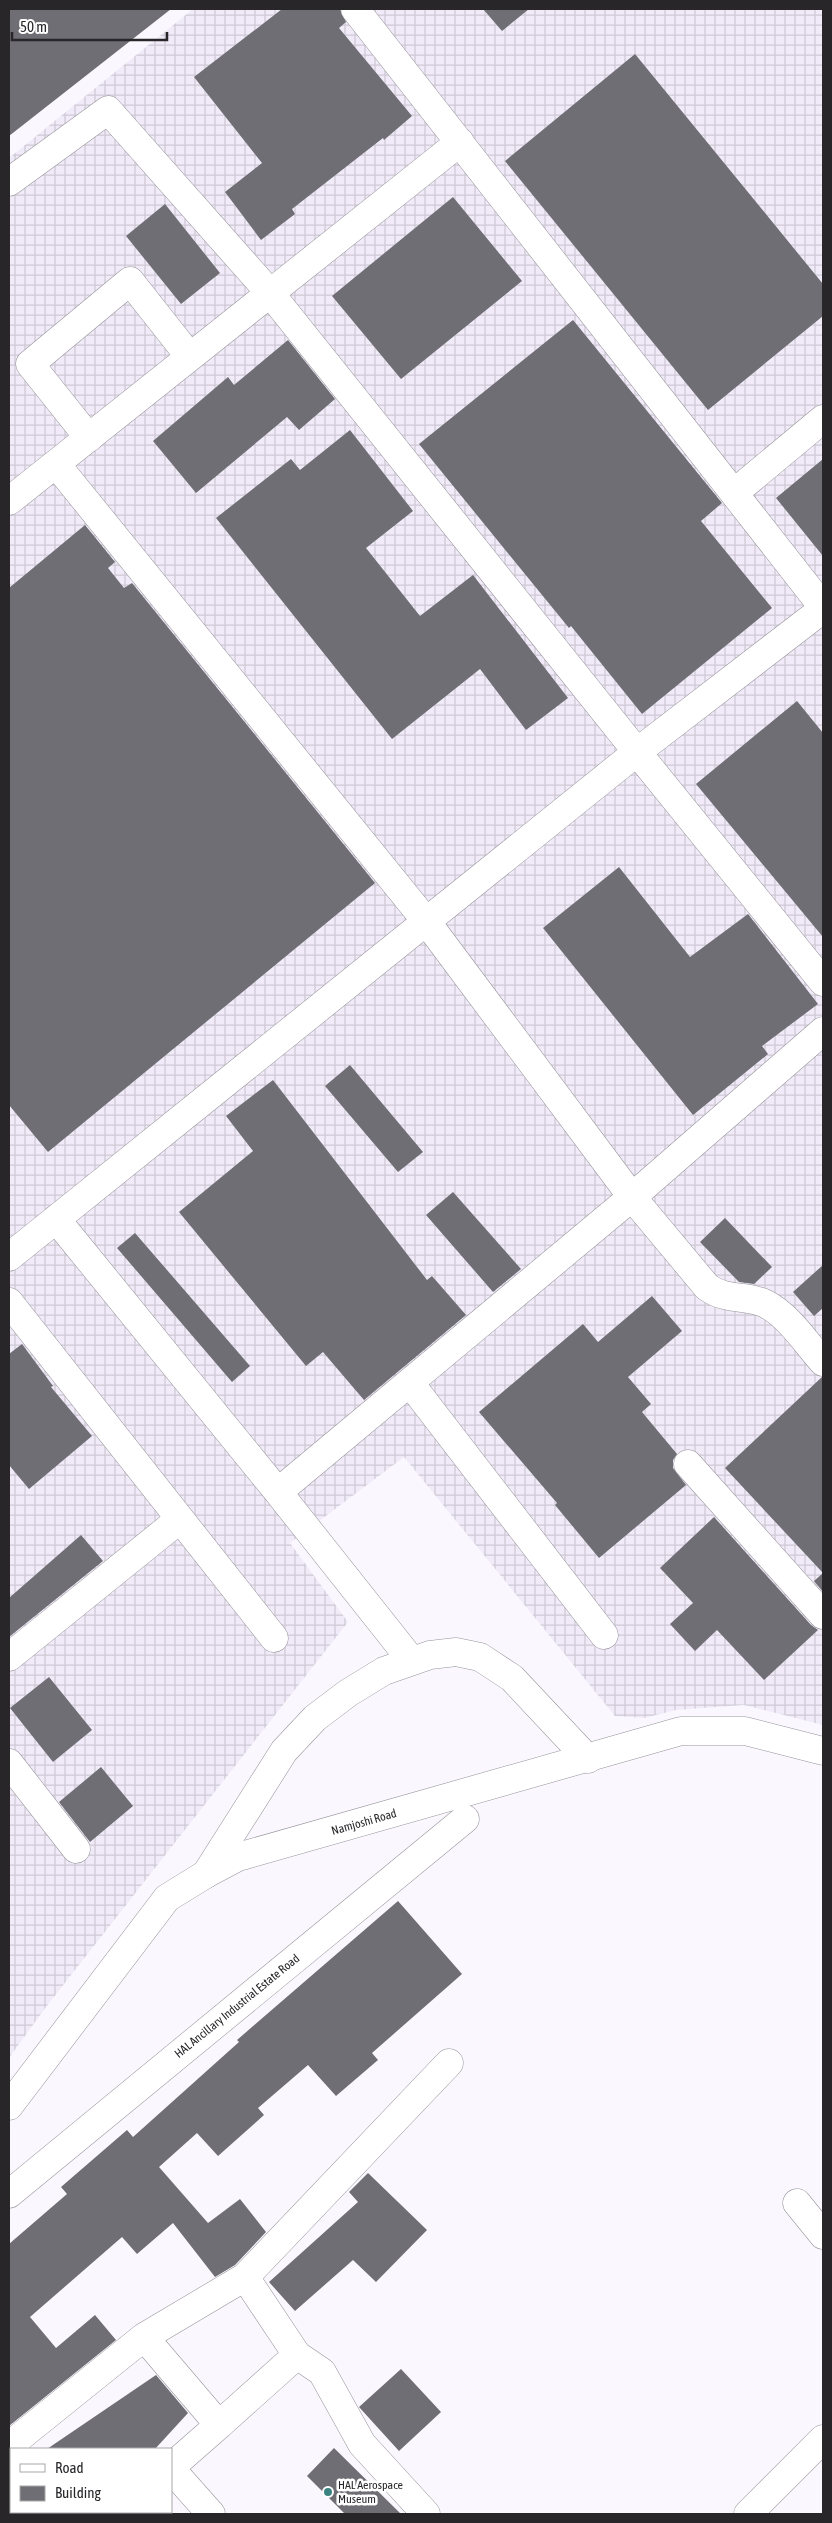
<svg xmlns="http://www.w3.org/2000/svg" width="832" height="2523" font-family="'Asap Condensed',sans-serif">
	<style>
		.industrial { fill: url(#industrial-grid) }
		.garden { fill: url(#garden-dots) }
		.building { fill: #6f6e74 }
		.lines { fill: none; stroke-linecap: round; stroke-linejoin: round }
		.minor-casing { stroke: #96939a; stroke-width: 29 }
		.major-casing { stroke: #96939a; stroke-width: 29 }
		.minor { stroke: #fff; stroke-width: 28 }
		.major { stroke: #fff; stroke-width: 28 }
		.poi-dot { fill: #3b8380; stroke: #fff; stroke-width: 2 }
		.labels { text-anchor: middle; stroke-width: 5; stroke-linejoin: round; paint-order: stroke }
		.street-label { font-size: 12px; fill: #282629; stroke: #fff }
		.poi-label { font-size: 12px; fill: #282629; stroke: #fff; text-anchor: start }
	</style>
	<defs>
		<pattern id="industrial-grid" width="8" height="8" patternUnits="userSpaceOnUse" patternTransform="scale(1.25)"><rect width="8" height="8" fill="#f1ebf9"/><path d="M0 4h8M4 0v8" fill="none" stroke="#cfc9d5"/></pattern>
		<pattern id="garden-dots" width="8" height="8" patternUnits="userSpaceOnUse" patternTransform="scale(1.25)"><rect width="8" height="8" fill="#d3e4ab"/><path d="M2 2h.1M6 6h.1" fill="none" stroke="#b5c393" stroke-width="1.8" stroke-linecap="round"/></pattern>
	</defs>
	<rect width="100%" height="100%" fill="#faf7fe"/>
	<path class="industrial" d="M193,9h630v1716l-79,-20 -68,5 -32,8 -29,-2 -211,-259 -114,86 58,79 -302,385 -37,51v-1900z"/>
	<path class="garden" d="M9,2468h2v44h50l2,2h-54z"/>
	<path class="building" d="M9,9h162l-162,127z
		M282,9h58l6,13 -7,6 73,88 -28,24 -1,-2 -91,71 3,5 -34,26 -36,-48 37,-29 -68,-86z
		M483,9h46l-27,22z
		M635,54l188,230v32l-115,94 -203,-249z
		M453,197l69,84 -121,98 -69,-83z
		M165,204l55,69 -39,31 -55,-68z
		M573,320l149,183 -21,18 71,87 -130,106 -71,-88 -2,2 -150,-184z
		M288,340l47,59 -36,31 -12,-13 -91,76 -43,-52 75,-64 6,8z
		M350,430l63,81 -47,37 54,68 53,-41 95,123 -42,32 -46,-61 -88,70 -176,-221 75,-59 9,11z
		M823,459v97l-47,-58z
		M85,525l30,37 -7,6 16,20 8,-5 243,300 -327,269 -39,-47v-517z
		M797,701l26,32v204l-127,-153z
		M619,867l71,90 58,-43 70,90 -56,42 6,8 -75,61 -150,-187z
		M350,1065l73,87 -25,20 -73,-86z
		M273,1080l154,200 5,-4 34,39 -102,85 -41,-48 -17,14 -127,-154 74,-61 -27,-35z
		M453,1192l68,77 -28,23 -67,-77z
		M725,1218l47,49 -18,17 -15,-2 -39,-40z
		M135,1233l115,133 -18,16 -115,-134z
		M823,1265v43l-9,8 -21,-24z
		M652,1296l30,35 -54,46 23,27 -9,8 35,42 -4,6v8l13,17 -87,73 -44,-53 2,-2 -78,-91 104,-88 15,18z
		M22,1344l31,42 -2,1 41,49 -63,53 -20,-24v-111z
		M822,1377h1v215l-9,-11 9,-8 -98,-105z
		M714,1517l97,108 7,5 -54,50 -47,-50 -22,21 -25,-27 23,-21 -33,-35z
		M81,1535l22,26 -94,76v-39z
		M49,1677l43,53 -39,32 -43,-54z
		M101,1767l32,39 -43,36 -31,-40z
		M398,1901l64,73 -90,79 6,7 -42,36 -28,-31 -50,43 6,7 -46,41 -21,-23 -38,34 49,56 32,-24 26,33 -31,33 -20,12 -42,-54 -36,31 -15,-17 -92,80 26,31 39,-33 21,25 -107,86v-182l58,-50 -6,-7 66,-57 6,7 106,-95 -2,-2z
		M368,2173l59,57 -51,52 -23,-22 -58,51 -26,-29 89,-80 -9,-10z
		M401,2369l40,43 -42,39 -40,-44z
		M156,2375l32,38 -33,36h-108z
		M334,2448l67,66h-56l-38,-38z"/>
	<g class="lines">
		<g class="minor-casing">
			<path id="minor" d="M355,9l468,598
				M9,182l99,-72 162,183 367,459 186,230
				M89,438l-59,-74 100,-83 60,76
				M56,464l370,457 206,276 75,90c21,15 39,7 59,17 23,12 40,39 57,58
				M734,493l89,-74
				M9,501l451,-359
				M56,1219l222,273 354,-295 191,-166
				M9,1257l628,-505 186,-143
				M9,1302l265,336
				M410,1383l194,252
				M688,1464l135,151
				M278,1492l134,169
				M9,1657l171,-138
				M9,1763l67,86
				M206,1874l78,-123 31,-33 33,-25 36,-22 46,-16 26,-3 24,5 32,21 76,81
				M9,2194l456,-375
				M797,2203l26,32
				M245,2277l204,-214
				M144,2337l101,-60 52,78 25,17 40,72 64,70
				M219,2425l78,-70
				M9,2451l12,-15 123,-99 75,88 -48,42
				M171,2469l40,45
				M67,2512l1,2
				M118,2514l3,-2
				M748,2514l75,-75"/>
		</g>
		<g class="major-casing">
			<path id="major" d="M9,2106l158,-208 39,-24 32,-17 443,-126h64l78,20"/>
		</g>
		<use href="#minor" class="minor"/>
		<use href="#major" class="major"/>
	</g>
	<circle class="poi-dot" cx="328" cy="2492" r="5"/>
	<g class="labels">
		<g class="street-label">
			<text transform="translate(364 1822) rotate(-16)" y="4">Namjoshi Road</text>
			<text transform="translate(237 2006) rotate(-39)" y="4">HAL Ancillary Industrial Estate Road</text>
		</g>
		<g class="poi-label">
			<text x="338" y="2489">HAL Aerospace<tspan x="338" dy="14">Museum</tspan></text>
		</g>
	</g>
	<rect width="832" height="2523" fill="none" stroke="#282629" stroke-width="20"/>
	<rect x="10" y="2448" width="162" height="65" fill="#ffffff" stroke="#a9a8a9"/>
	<rect x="20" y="2464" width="25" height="8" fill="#ffffff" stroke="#a9a8a9"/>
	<text x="55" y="2473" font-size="15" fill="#282629">Road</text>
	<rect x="20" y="2486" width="25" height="15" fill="#6f6e74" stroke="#a9a8a9"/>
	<text x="55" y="2498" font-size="15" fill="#282629">Building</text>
	<path d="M12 32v8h155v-8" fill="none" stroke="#282629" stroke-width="2.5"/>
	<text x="20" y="32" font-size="15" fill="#282629" stroke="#ffffff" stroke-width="4" paint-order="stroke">50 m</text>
</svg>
